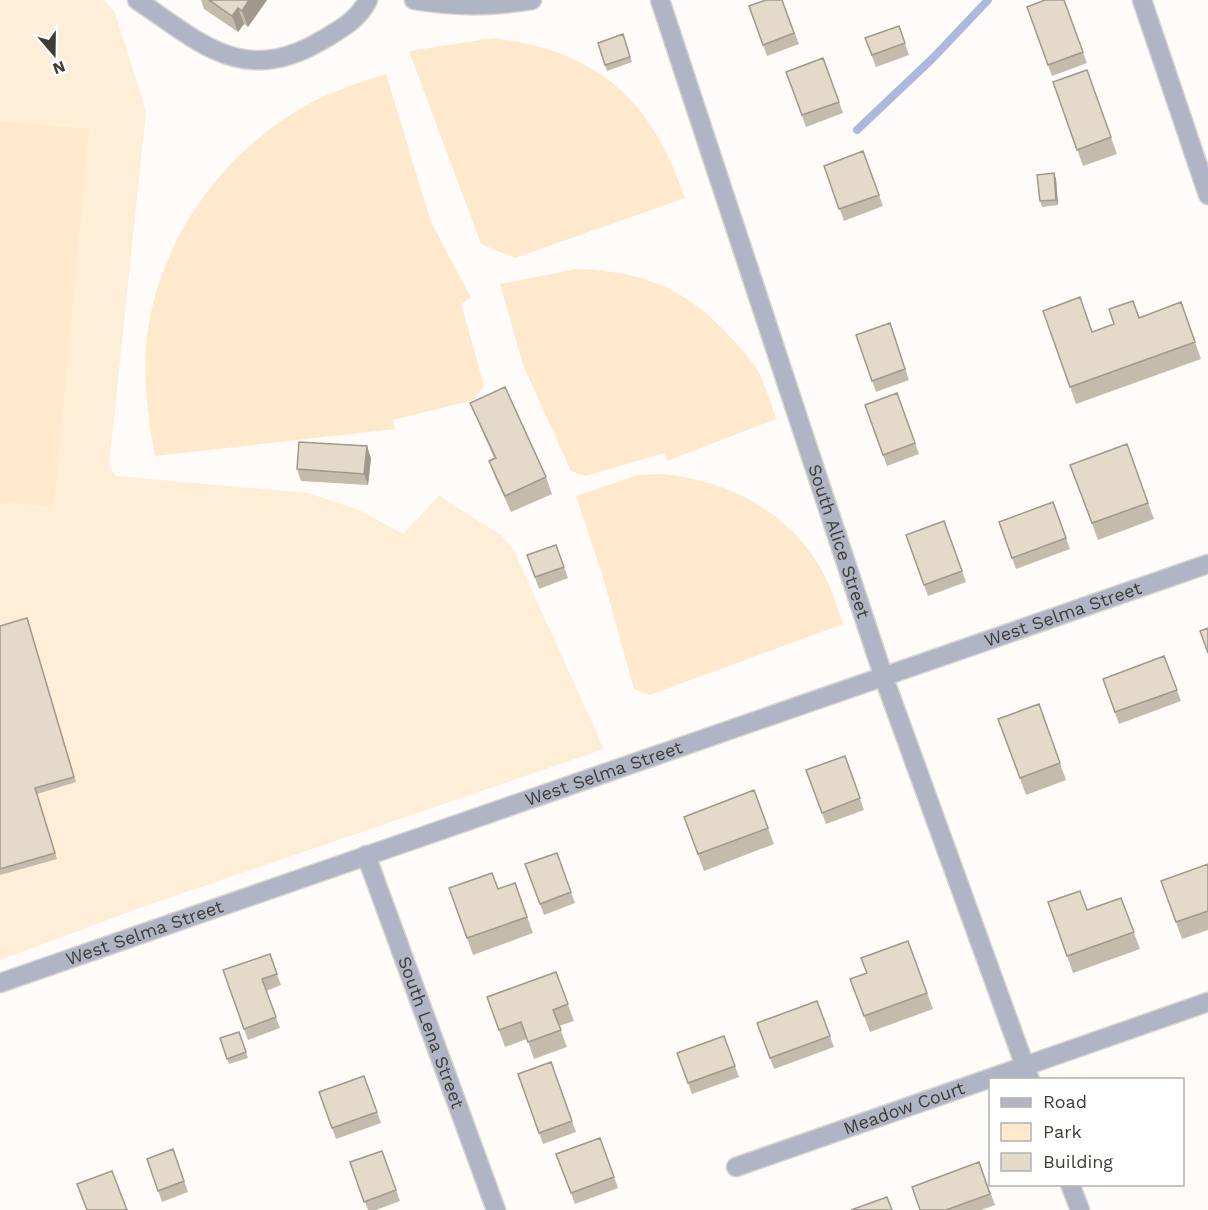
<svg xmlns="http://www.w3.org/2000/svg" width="1208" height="1210" font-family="'Work Sans',sans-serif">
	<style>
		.built { fill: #feedd7 }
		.green { fill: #ffe9cd }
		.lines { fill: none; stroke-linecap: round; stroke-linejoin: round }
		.stream { stroke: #acb8dd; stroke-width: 8 }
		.minor-casing { stroke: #d8d5d1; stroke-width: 21 }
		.minor { stroke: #b0b5c6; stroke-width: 18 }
		.wall { fill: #c5bbad }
		.shaded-wall { fill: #a0988d }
		.building { fill: #e5d9c9; stroke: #a0988d; stroke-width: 1.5 }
		.labels { text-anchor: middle; stroke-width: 4.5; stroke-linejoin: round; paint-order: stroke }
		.street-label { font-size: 18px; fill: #403c35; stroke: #fff }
	</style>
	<rect width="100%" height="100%" fill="#fefbf8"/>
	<path class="built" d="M0,0h104l11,13 31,98 -37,355 7,10 192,17 51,17 44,24 36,-38 62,39 13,16 90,198 -462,158 -142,53z"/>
	<path class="green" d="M494,38c105,14 157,61 191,160l-170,60 -34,-14 -72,-193z
		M386,74l45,148 40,76 -10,5 23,83 -10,14 -81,20 2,9 -240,27c-7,-36 -11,-72 -9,-109 7,-93 66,-182 144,-232 29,-19 63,-31 96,-41z
		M0,121l89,8 -35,378 -54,-5z
		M577,269c67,2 111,20 155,70 9,10 20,21 26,32 8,15 13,33 18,48l-109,42 -2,-8 -80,23 -14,-5 -48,-106 -23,-81z
		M661,474c62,5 124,35 157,90 12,19 18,40 25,60l-193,71 -16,-6 -32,-115 -26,-78 62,-21z"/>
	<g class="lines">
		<path class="stream" d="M857,130l76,-72 55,-58"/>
		<g class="minor-casing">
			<g id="minor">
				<path d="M137,0c64,43 107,88 187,39 18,-11 34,-19 44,-39"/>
				<path d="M414,0c43,7 76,7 118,0"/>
				<path id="s1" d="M660,0l224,678 146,402"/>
				<path d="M1142,0l66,195"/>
				<path id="s2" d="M366,855l130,355"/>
				<path id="s3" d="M0,983l1208,-419"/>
				<path id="s4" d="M736,1167l472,-165"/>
				<path d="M1070,1184l10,26"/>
			</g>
		</g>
		<use href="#minor" class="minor"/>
	</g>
	<path class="wall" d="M201,0h66l-19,27 -4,-3 -6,8 -34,-23z
		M782,0l17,44 -32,12 -18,-50z
		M1064,0l23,63 -35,13 -25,-69z
		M899,26l10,29 -33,12 -11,-29z
		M623,34l9,28 -25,9 -9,-28z
		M823,58l20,55 -37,14 -20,-55z
		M1087,70l30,84 -34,12 -30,-84z
		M863,151l20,55 -39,15 -20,-55z
		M1054,173l2,6 2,26 -16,2 -2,-6z
		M1181,302l20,57 -125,45 -33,-93 50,21 46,-14z
		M890,323l19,57 -33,12 -20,-57z
		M897,393l22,61 -32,12 -22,-61z
		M470,403l76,74 6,17 -41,18 -16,-35 -6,-16 5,-3 -17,-39z
		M1127,444l27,75 -56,21 -28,-75z
		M371,458l-3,27 -67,-4 -4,-12z
		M1053,502l17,47 -54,20 -17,-47z
		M944,521l22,61 -38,14 -22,-61z
		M556,545l12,33 -29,11 -12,-34z
		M29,624l47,158 -39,12 20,65 -57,16v-249z
		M1164,656l17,45 -62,23 -16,-45z
		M1039,704l27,76 -40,15 -28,-76z
		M845,756l19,54 -38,14 -20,-54z
		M754,790l20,54 -70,27 -20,-54z
		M557,853l18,50 -31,12 -19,-51z
		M1208,864v66l-26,9 -21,-58z
		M515,883l18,50 -60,22 -24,-67 49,1z
		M1121,898l19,51 -67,24 -25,-71 39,8z
		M908,941l25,68 -63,23 -20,-53 17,-6z
		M270,954l11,31 -15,6 14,37 -32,12 -25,-70z
		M556,972l18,49 -15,5 8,21 -33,12 -7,-20 -22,8 -18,-50z
		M817,1001l17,46 -60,22 -17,-46z
		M239,1032l9,26 -19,6 -9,-26z
		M724,1036l15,41 -47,17 -15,-41z
		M551,1062l25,70 -33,12 -25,-70z
		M364,1076l17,47 -45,16 -17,-47z
		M600,1138l18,50 -43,16 -19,-50z
		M173,1149l15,43 -26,10 -15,-43z
		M382,1151l18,50 -24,9h-8l-18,-48z
		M979,1162l16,43 -14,5h-61z"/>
	<path class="shaded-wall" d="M249,0h18l-19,27 -6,-16z
		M238,8l6,16 -6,8 -6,-16z
		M1054,173l2,6 2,26 -2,-5z
		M367,446l4,12 -3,27 -4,-11z"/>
	<path class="building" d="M209,0h40l-7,11 -4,-3 -6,8z
		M766,0h16l12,33 -31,12 -14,-39z
		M1045,0h19l19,52 -35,13 -21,-58z
		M899,26l6,17 -33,12 -7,-17z
		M623,34l7,23 -25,8 -7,-22z
		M823,58l16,44 -37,13 -16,-43z
		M1087,70l24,67 -34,13 -24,-68z
		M863,151l16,44 -40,14 -15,-43z
		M1054,173l2,27 -16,1 -3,-26z
		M1080,297l12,35 22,-8 -5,-15 24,-8 6,17 42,-16 14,40 -125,45 -27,-76z
		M890,323l15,46 -33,12 -16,-46z
		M505,387l41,90 -41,19 -16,-35 7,-3 -26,-55z
		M897,393l18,50 -32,12 -18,-50z
		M299,442l68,4 -3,28 -67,-5z
		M1127,444l21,59 -56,20 -22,-58z
		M1053,502l13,36 -54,20 -13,-36z
		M944,521l18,50 -38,14 -18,-50z
		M556,545l8,22 -29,10 -8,-22z
		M27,618l47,159 -39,11 20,65 -55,16v-243z
		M1208,628v25l-8,-22z
		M1164,656l13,34 -62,22 -12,-33z
		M1039,704l21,59 -40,15 -22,-59z
		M845,756l15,42 -38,15 -16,-43z
		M754,790l14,38 -70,26 -14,-37z
		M557,853l14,39 -31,12 -15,-40z
		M1208,864v47l-32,11 -15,-41z
		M492,873l6,16 17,-6 12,34 -60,21 -18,-50z
		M1080,891l7,19 34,-12 13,34 -67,24 -19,-54z
		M908,941l19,52 -63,23 -14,-37 17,-6 -6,-15z
		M270,954l7,20 -15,5 14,38 -32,12 -21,-59z
		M556,972l12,32 -15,6 8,20 -33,12 -7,-20 -22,8 -12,-33z
		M817,1001l13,35 -60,22 -13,-35z
		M239,1032l7,20 -19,7 -7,-21z
		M724,1036l11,30 -47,17 -11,-30z
		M551,1062l21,59 -33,12 -21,-59z
		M364,1076l13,36 -45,16 -13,-36z
		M600,1138l14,39 -43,16 -15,-39z
		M173,1149l11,32 -26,10 -11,-32z
		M382,1151l14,39 -32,12 -14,-40z
		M979,1162l11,32 -44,16h-26l-8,-23z
		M112,1171l15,39h-40l-10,-26z
		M887,1197l5,13h-41z"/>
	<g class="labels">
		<g class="street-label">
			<text dy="6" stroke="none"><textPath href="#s1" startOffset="570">South Alice Street</textPath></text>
			<text dy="6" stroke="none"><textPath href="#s3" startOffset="1125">West Selma Street</textPath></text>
			<text dy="6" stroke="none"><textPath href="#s3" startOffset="639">West Selma Street</textPath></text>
			<text dy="6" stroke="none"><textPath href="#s3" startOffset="153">West Selma Street</textPath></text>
			<text dy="6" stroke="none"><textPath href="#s2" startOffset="189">South Lena Street</textPath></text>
			<text dy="6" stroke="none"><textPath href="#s4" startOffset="178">Meadow Court</textPath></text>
		</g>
	</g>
	<rect x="989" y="1078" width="195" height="108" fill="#ffffff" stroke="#b3b1ae" stroke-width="1.5"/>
	<rect x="1001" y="1098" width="30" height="9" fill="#b0b5c6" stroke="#b3b1ae" stroke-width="1.5"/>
	<text x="1043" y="1108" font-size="18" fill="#403c35">Road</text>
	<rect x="1001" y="1123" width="30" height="18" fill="#ffe9cd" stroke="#b3b1ae" stroke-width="1.5"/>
	<text x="1043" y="1138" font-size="18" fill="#403c35">Park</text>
	<rect x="1001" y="1153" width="30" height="18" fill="#e5d9c9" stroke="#b3b1ae" stroke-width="1.5"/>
	<text x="1043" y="1168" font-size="18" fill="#403c35">Building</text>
	<g transform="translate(54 54) rotate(160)" stroke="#ffffff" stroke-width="4.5" paint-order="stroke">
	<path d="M0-4.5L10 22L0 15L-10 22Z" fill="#403c35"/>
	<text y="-9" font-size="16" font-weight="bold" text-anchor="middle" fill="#403c35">N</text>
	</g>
</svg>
